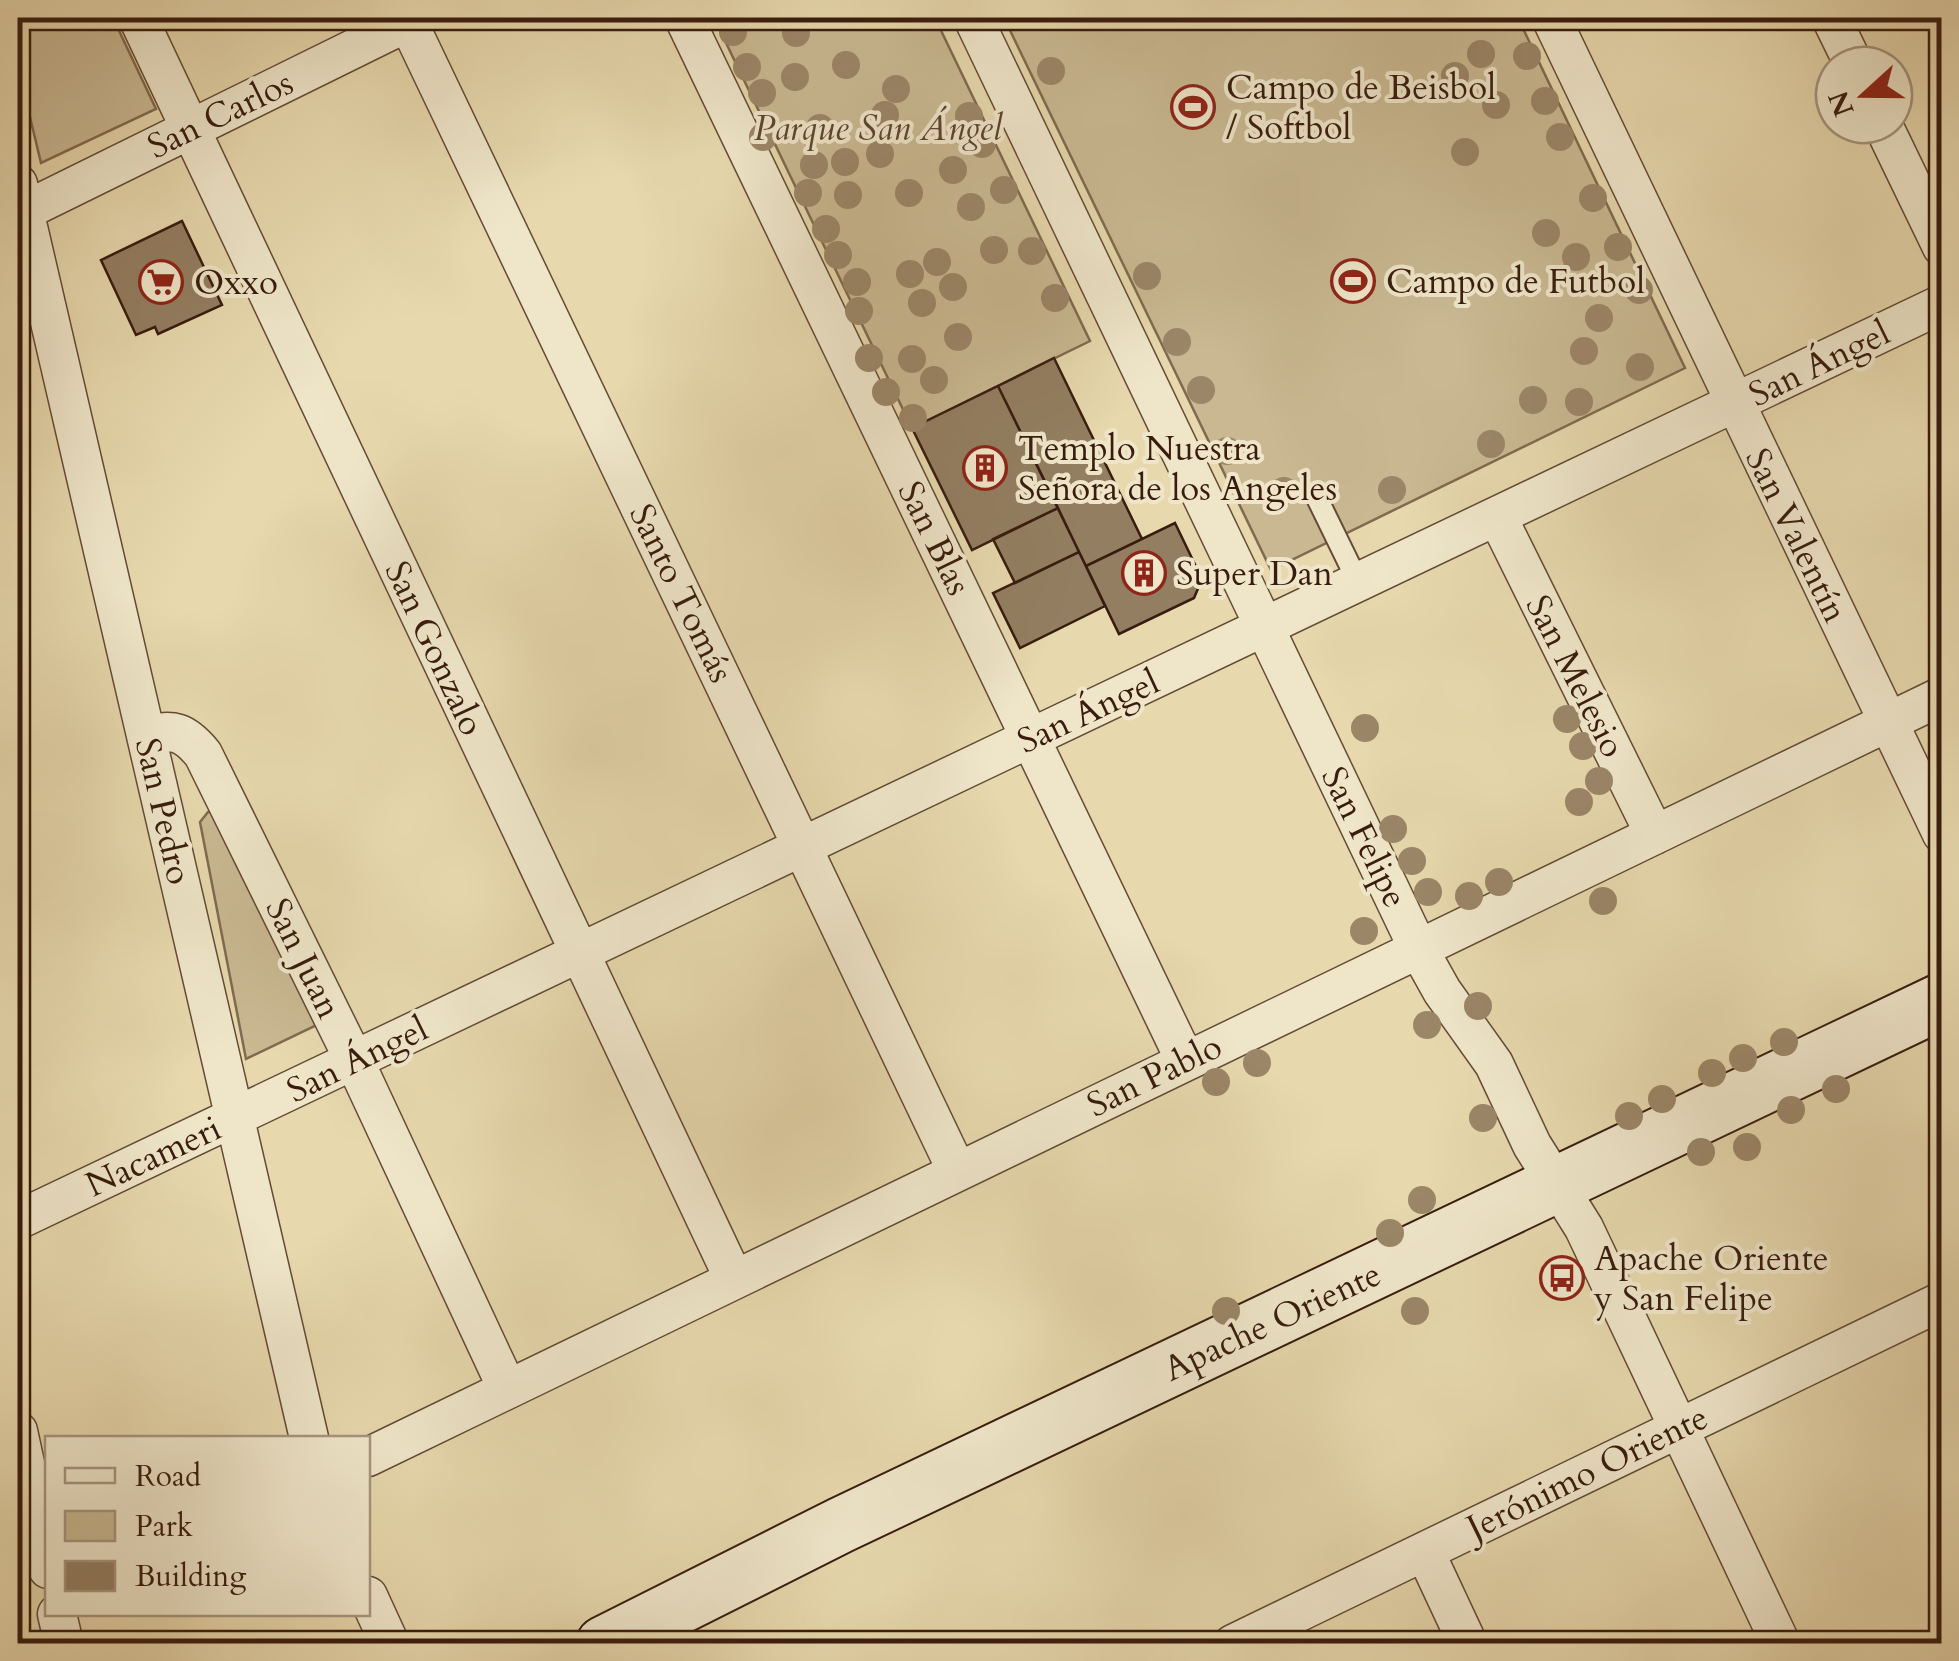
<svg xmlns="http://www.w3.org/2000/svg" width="1959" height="1661" font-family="Cardo,serif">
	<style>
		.green { fill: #c9b892; stroke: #816a50; stroke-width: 2.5 }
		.building { fill: #937e61; stroke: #391c0f; stroke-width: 2.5 }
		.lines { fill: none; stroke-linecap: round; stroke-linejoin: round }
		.lane-casing { stroke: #644b36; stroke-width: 24 }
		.street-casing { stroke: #644b36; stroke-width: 41 }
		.secondary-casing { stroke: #391c0f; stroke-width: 59 }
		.lane { stroke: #efe6ca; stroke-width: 20 }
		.street { stroke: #efe6ca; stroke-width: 38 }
		.secondary { stroke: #efe6ca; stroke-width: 55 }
		.tree { fill: #9b8668 }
		.labels { text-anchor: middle; stroke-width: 8; stroke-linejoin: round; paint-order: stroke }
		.poi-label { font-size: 35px; fill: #391c0f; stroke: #efe6ca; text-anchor: start }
		.street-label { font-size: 35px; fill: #391c0f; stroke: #efe6ca }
		.park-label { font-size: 35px; font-style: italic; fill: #5d4330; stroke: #efe6ca }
	</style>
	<rect width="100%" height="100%" fill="#e7d8ad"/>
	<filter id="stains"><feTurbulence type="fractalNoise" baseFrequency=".002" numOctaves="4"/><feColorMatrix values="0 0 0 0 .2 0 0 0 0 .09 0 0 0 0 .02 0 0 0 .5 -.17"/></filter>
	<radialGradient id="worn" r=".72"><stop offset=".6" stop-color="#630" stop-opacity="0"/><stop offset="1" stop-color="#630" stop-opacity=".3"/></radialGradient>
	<path class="green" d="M18,18h95l43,91 -115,54 -23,-96z
		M714,18h221l155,323 -178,87z
		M1004,18h514l167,350 -414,202z
		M208,812h7l104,212 -73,35 -46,-237z"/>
	<path class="building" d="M182,221l40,84 -64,29 -3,-7 -19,8 -35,-75z
		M1054,358l88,181 -56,27 -88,-180z
		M998,386l60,122 -86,42 -60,-122z
		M1058,508l21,44 -64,31 -22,-44z
		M1175,523l27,56 -8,19 -75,36 -33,-68z
		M1079,552l26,54 -85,42 -27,-55z"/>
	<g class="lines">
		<g class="lane-casing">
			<path id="lane" d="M1316,496l42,86"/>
		</g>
		<g class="street-casing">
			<path id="street" d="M138,18l595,1259
				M406,18l550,1151
				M684,18l501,1042
				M973,18l445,930 24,43 52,73 38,81 52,83 197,416
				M1551,18l391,816
				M1831,18l23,47
				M1883,125l59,122
				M18,184l291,1254
				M18,214l398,-196
				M1497,516l158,319
				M146,735c28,-6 38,-4 57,19l151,306 153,328
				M18,1220l1924,-916
				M18,1431l30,138
				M368,1457l1574,-761
				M1425,1552l43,92
				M368,1596l22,48
				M57,1614l7,30
				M1233,1644l709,-343"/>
		</g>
		<g class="secondary-casing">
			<path id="secondary" d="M604,1644l237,-119 1101,-524"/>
		</g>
		<use href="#lane" class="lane"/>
		<use href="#street" class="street"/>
		<use href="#secondary" class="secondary"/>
	</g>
	<g class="tree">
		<circle cx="733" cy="32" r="14"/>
		<circle cx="796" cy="33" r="14"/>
		<circle cx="1481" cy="54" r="14"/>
		<circle cx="1527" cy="56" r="14"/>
		<circle cx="846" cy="65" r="14"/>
		<circle cx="747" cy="67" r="14"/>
		<circle cx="1051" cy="71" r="14"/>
		<circle cx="1455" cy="76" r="14"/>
		<circle cx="795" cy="77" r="14"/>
		<circle cx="896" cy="89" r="14"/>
		<circle cx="762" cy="93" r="14"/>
		<circle cx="1545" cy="101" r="14"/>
		<circle cx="1496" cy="105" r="14"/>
		<circle cx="885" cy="115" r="14"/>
		<circle cx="969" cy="116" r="14"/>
		<circle cx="820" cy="128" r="14"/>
		<circle cx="763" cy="137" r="14"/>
		<circle cx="1560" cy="137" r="14"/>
		<circle cx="982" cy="144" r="14"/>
		<circle cx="1465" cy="152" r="14"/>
		<circle cx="880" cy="154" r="14"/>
		<circle cx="845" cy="162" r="14"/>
		<circle cx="814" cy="165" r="14"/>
		<circle cx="953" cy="170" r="14"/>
		<circle cx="1004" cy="190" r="14"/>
		<circle cx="808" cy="193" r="14"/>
		<circle cx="909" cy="193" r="14"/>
		<circle cx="848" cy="195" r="14"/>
		<circle cx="1593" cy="198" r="14"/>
		<circle cx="971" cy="207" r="14"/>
		<circle cx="826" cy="229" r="14"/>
		<circle cx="1546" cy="233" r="14"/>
		<circle cx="1618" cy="247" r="14"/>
		<circle cx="994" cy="250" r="14"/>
		<circle cx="1032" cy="251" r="14"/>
		<circle cx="838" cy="255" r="14"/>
		<circle cx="1576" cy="257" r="14"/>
		<circle cx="937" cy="262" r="14"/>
		<circle cx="910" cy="274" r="14"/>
		<circle cx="1147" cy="276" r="14"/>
		<circle cx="857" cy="282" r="14"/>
		<circle cx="953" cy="287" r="14"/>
		<circle cx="1639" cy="290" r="14"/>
		<circle cx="1055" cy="298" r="14"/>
		<circle cx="922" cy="303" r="14"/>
		<circle cx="859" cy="311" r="14"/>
		<circle cx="1599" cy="318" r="14"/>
		<circle cx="958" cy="337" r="14"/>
		<circle cx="1177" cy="342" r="14"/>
		<circle cx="1584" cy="351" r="14"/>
		<circle cx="869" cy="358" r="14"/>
		<circle cx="912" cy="359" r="14"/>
		<circle cx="1640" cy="367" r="14"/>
		<circle cx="934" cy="380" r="14"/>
		<circle cx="1201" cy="390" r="14"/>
		<circle cx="886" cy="392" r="14"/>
		<circle cx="1533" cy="400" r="14"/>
		<circle cx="1579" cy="402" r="14"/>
		<circle cx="913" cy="418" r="14"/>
		<circle cx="1491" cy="444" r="14"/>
		<circle cx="1227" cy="451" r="14"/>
		<circle cx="1392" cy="490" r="14"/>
		<circle cx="1284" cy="491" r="14"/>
		<circle cx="1567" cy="719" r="14"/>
		<circle cx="1365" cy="728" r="14"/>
		<circle cx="1583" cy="746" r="14"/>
		<circle cx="1599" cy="781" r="14"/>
		<circle cx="1579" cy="802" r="14"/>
		<circle cx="1393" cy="829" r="14"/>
		<circle cx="1412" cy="861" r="14"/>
		<circle cx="1499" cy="882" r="14"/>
		<circle cx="1428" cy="892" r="14"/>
		<circle cx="1469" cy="896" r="14"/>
		<circle cx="1603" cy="901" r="14"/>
		<circle cx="1364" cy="931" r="14"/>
		<circle cx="1478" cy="1006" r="14"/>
		<circle cx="1427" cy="1025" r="14"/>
		<circle cx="1784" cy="1042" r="14"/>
		<circle cx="1743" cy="1058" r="14"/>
		<circle cx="1257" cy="1063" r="14"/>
		<circle cx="1712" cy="1073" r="14"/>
		<circle cx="1216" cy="1082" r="14"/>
		<circle cx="1836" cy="1089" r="14"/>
		<circle cx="1662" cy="1099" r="14"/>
		<circle cx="1791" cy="1110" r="14"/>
		<circle cx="1629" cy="1116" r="14"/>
		<circle cx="1483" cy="1118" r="14"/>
		<circle cx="1747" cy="1147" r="14"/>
		<circle cx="1701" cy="1152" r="14"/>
		<circle cx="1422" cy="1200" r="14"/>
		<circle cx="1390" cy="1233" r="14"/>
		<circle cx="1226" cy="1311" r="14"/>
		<circle cx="1415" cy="1311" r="14"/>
	</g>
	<defs>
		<g id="stadium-ring" transform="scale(2.25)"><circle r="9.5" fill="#efe6ca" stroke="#8f2418" stroke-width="1.5"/><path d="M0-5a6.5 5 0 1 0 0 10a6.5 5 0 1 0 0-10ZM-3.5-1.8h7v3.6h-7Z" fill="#8f2418"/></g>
		<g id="supermarket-ring" transform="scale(2.25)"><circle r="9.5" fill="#efe6ca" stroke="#8f2418" stroke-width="1.5"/><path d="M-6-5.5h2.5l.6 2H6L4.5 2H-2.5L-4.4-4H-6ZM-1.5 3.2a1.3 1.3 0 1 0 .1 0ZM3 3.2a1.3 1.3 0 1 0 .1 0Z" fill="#8f2418"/></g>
		<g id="building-ring" transform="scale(2.25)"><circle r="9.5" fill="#efe6ca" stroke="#8f2418" stroke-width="1.5"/><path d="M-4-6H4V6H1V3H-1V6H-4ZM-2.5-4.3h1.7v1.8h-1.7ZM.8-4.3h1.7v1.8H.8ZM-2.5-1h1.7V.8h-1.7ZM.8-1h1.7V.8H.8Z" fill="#8f2418"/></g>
		<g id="bus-ring" transform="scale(2.25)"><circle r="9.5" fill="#efe6ca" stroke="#8f2418" stroke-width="1.5"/><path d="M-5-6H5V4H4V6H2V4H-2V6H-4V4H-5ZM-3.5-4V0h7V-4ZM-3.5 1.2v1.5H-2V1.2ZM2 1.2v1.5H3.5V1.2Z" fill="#8f2418"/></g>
	</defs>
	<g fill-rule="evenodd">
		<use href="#stadium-ring" x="1193" y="107"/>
		<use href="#stadium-ring" x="1353" y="281"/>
		<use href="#supermarket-ring" x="161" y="282"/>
		<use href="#building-ring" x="985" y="468"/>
		<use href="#building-ring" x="1144" y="573"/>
		<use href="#bus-ring" x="1562" y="1278"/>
	</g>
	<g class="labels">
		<g class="poi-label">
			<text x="1226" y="99">Campo de Beisbol<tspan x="1226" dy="40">/ Softbol</tspan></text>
			<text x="1386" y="293">Campo de Futbol</text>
			<text x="194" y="294">Oxxo</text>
			<text x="1018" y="460">Templo Nuestra<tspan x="1018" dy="40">Señora de los Angeles</tspan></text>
			<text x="1176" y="585">Super Dan</text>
			<text x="1594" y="1270">Apache Oriente<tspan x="1594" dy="40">y San Felipe</tspan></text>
		</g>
		<g class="street-label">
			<text transform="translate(220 114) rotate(-26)" y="12">San Carlos</text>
			<text transform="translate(1819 363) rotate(-26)" y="12">San Ángel</text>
			<text transform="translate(1797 535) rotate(64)" y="12">San Valentín</text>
			<text transform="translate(935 538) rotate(64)" y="12">San Blas</text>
			<text transform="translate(682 593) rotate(64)" y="12">Santo Tomás</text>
			<text transform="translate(435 648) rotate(65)" y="12">San Gonzalo</text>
			<text transform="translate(1576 676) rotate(63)" y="12">San Melesio</text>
			<text transform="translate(1088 711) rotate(-25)" y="12">San Ángel</text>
			<text transform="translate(164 811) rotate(77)" y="12">San Pedro</text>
			<text transform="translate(1365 837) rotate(64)" y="12">San Felipe</text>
			<text transform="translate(304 958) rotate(64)" y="12">San Juan</text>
			<text transform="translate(357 1059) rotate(-26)" y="12">San Ángel</text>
			<text transform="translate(1154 1075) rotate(-26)" y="12">San Pablo</text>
			<text transform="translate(153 1156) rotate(-25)" y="12">Nacameri</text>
			<text transform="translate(1272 1321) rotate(-25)" y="12">Apache Oriente</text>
			<text transform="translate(1587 1472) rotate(-26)" y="12">Jerónimo Oriente</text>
		</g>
		<g class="park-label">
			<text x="878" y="140">Parque San Ángel</text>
		</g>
	</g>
	<rect width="1959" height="1661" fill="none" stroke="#e7d8ad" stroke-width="60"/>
	<rect x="20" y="20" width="1919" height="1621" fill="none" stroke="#391c0f" stroke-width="5"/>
	<rect x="30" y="30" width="1899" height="1601" fill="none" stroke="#391c0f" stroke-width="2.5"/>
	<rect x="45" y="1436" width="325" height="180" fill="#efe6ca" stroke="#a6957f" stroke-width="2.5"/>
	<rect x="65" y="1468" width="50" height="15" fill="#efe6ca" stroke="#a6957f" stroke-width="2.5"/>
	<text x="135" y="1486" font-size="30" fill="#391c0f">Road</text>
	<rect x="65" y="1511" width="50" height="30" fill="#c9b892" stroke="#a6957f" stroke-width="2.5"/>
	<text x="135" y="1536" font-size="30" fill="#391c0f">Park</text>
	<rect x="65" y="1561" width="50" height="30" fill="#937e61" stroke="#a6957f" stroke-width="2.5"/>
	<text x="135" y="1586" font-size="30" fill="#391c0f">Building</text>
	<g transform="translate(1864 95) rotate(249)"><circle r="48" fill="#efe6ca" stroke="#a6957f" stroke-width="2.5"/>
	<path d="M0-8L18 38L0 25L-18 38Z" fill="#8f2418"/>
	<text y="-15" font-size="28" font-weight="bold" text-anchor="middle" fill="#391c0f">N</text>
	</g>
	<rect width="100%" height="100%" filter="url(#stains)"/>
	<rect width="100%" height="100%" fill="url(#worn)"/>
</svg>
